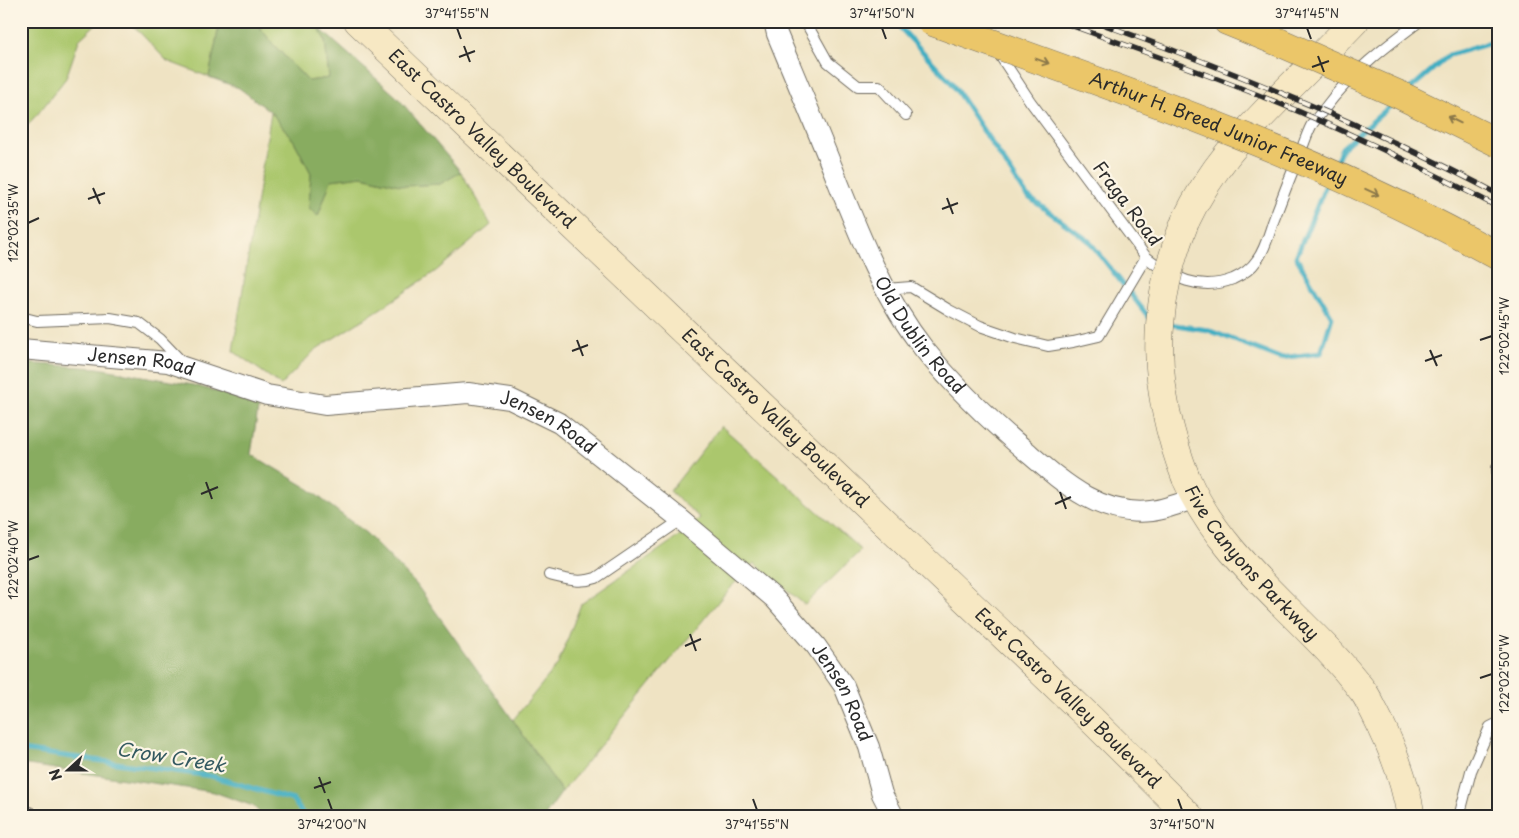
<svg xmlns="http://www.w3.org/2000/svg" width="1519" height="838" font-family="'Playpen Sans',sans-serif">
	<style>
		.green { fill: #abc76d; stroke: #6b794c }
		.forest { fill: #88ac60; stroke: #5a6c46 }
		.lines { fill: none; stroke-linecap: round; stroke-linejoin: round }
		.stream { stroke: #43aec2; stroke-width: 5 }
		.service-casing { stroke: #706b60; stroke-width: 12 }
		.minor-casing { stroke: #706b60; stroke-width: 22 }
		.secondary-casing { stroke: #706b60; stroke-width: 29 }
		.motorway-casing { stroke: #706b60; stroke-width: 29 }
		.service { stroke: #fff; stroke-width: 10 }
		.minor { stroke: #fff; stroke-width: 20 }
		.secondary { stroke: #f7e8c3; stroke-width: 28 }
		.motorway { stroke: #ebc669; stroke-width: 28 }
		.rail-casing { stroke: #2b2b2b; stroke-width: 5.5 }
		.rail { stroke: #fcf5e5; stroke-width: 4; stroke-dasharray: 11; stroke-linecap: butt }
		.secondary-bridge-casing { stroke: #706b60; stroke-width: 29; stroke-linecap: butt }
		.motorway-bridge-casing { stroke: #706b60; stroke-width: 29; stroke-linecap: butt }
		.secondary-bridge { stroke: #f7e8c3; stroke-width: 28 }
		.motorway-bridge { stroke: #ebc669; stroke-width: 28 }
		.oneway { stroke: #8b784a }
		.ticks { fill: none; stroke: #2b2b2b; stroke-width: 2 }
		.labels { text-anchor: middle; stroke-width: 4.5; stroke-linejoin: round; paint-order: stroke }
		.street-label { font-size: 18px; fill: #2b2b2b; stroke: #fcf5e5 }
		.water-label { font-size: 19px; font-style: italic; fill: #335960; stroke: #fcf5e5 }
		.neatline { fill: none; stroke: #2b2b2b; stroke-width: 2 }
		.ticks-label { font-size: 12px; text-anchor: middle; fill: #2b2b2b }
	</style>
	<rect width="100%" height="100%" fill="#fcf5e5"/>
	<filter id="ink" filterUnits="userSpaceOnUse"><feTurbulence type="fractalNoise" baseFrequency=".02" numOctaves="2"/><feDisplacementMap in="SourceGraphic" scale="10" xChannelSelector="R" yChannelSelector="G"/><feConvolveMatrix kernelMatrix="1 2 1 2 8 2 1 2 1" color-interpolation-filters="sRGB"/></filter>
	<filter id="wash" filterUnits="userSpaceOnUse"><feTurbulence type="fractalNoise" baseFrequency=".0096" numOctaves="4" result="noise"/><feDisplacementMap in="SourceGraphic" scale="20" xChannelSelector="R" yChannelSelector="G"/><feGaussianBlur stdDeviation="1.12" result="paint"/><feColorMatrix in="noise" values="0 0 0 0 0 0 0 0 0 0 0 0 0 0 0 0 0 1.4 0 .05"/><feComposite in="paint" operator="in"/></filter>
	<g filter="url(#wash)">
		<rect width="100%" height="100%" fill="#efe3c3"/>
		<path class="green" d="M21,21h78l-20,19 -13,38 -25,32 -20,22z
			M129,21h91l-11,56 -42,-16z
			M255,21h53l10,6 7,13 4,38 -21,3 -36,-38z
			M271,112l23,29 17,32 -2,35 9,8 13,-36 31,-4 42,10 36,-2 21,-12 30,53 -55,46 -53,36 -68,43 -34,35 -48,-34z
			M721,426l140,124 -56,55 -50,-42 -28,28 -165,201 -49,-72 45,-56 23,-60 94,-65 25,-21 -30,-27z"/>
		<path class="forest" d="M220,21h35l17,22 36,38 21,-3 -4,-38 -7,-13 79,70 64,75 -21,12 -36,2 -42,-10 -31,4 -13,36 -9,-8 2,-35 -17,-32 -23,-29 -32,-24 -30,-11z
			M21,363l77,5 95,17 66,18 -8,51 55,33 61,47 49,50 97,136 49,72 -18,25h-280l-11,-11 -39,-14 -186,-27h-7z"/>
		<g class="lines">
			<path class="stream" d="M894,21l57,61 76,114 62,45 62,79
				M1409,90l40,-35 49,-14
				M1334,166l8,-18 53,-46
				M1169,324l39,6 72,28 41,-5 11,-36 -36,-60 32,-77
				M21,750l190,26 82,24 12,17"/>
		</g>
	</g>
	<g filter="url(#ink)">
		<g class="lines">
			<g class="service-casing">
				<path id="service" d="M805,21l23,41 30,24h21l27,29
					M997,51l33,50 116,156c26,21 54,35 87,22 9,-4 18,-10 24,-19 8,-10 12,-26 16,-38 9,-24 18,-48 28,-71 3,-8 6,-17 10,-25 4,-6 9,-12 14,-18 26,-35 60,-61 95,-87
					M886,289l25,-2 38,23 31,16 35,12 33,8 25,-4 26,-6 47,-79
					M21,317l16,4 73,-3 29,5 21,16 22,23
					M1498,466l-1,2 1,12
					M549,575c17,4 30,9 47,3l85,-58
					M1459,817l12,-46 19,-44 8,-4"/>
			</g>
			<g class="minor-casing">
				<g id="minor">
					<path id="s1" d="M774,21l3,13c20,48 40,95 59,143 24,60 48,121 88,172 30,37 65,71 102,102 35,30 74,66 125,60 15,-2 30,-8 44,-13"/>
					<path id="s2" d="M21,349l147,13 99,33 58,10 143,-12 42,6 49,24 120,95 95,80 42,48 28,40 25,61 13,47 12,23"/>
					<path d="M21,817h7"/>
				</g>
			</g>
			<g class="secondary-casing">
				<g id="secondary">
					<path id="s3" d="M358,21l733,698 99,98"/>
					<path d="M1185,222c25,-53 59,-89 100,-130 24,-24 47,-47 70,-71"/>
					<path id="s4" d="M1186,478c35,84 122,140 176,212 6,7 9,16 13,23 17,33 30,67 36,104"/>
				</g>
			</g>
			<g class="motorway-casing">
				<path id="motorway" d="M1227,21l54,22
					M1470,241l28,15"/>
			</g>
			<use href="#service" class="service"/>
			<use href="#minor" class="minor"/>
			<use href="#secondary" class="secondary"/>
			<use href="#motorway" class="motorway"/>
			<g class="rail-casing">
				<path id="rail" d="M1059,21c81,29 162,58 241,91 67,29 133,61 198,95
					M1094,21c138,50 274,104 404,173"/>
			</g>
			<use href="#rail" class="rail"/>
			<g class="secondary-bridge-casing">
				<path id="secondary-bridge" d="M1185,222c-36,88 -33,168 1,256"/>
			</g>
			<g class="motorway-bridge-casing">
				<g id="motorway-bridge">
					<path id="s5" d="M930,21c184,66 367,127 540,220"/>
					<path d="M1281,43l119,52 98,48"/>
				</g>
			</g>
			<use href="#secondary-bridge" class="secondary-bridge"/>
			<use href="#motorway-bridge" class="motorway-bridge"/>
		</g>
		<defs><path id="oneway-shaft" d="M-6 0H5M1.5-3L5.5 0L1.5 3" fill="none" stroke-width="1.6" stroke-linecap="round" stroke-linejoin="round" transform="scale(1.25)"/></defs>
		<g class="oneway">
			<use href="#oneway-shaft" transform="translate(1042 61) rotate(20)"/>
			<use href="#oneway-shaft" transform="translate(1454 120) rotate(-154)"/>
			<use href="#oneway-shaft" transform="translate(1372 192) rotate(25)"/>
		</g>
	</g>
	<path class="ticks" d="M457,28l4,11M882,28l4,11M1307,28l4,11M464,46l6,16M1318,56l6,16M459,57l16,-6M1312,67l17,-6M93,188l7,16M947,198l6,16M88,199l17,-6M942,209l16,-6M28,223l11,-5M577,340l6,16M1480,340l12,-4M1430,350l7,16M572,351l16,-6M1425,361l17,-6M206,482l6,17M1060,492l6,17M201,494l17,-7M1055,504l16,-7M28,560l11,-4M690,634l6,17M685,646l16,-7M1480,678l12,-4M319,777l6,16M314,788l17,-6M328,799l4,11M753,799l4,11M1178,799l4,11"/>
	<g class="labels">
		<g class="street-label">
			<text dy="6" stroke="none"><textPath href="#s5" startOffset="308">Arthur H. Breed Junior Freeway</textPath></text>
			<text dy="6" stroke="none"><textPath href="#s3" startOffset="171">East Castro Valley Boulevard</textPath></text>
			<text transform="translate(1127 204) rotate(53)" y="6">Fraga Road</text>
			<text dy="6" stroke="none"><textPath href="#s1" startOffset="348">Old Dublin Road</textPath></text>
			<text dy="6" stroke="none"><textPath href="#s2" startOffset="121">Jensen Road</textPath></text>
			<text dy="6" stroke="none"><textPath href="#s3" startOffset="576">East Castro Valley Boulevard</textPath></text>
			<text dy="6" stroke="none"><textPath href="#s2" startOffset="541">Jensen Road</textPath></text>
			<text dy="6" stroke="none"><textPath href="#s4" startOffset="108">Five Canyons Parkway</textPath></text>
			<text dy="6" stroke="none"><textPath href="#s2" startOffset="946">Jensen Road</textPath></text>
			<text dy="6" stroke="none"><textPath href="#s3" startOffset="981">East Castro Valley Boulevard</textPath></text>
		</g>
		<g class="water-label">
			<text transform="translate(171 757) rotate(9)" y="7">Crow Creek</text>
		</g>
	</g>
	<rect width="1519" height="838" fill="none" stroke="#fcf5e5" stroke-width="55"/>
	<g transform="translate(68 770) rotate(249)" stroke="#fcf5e5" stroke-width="4" paint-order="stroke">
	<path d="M0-4L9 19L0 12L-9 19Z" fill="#2b2b2b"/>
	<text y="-8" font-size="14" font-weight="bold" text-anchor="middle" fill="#2b2b2b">N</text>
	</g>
	<rect x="28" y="28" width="1464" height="782" class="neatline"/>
	<g class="ticks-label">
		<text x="457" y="18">37°41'55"N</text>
		<text x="882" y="18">37°41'50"N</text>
		<text x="1307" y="18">37°41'45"N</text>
		<text transform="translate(14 223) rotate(-90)" y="4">122°02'35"W</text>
		<text transform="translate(1505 336) rotate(-90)" y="4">122°02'45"W</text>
		<text transform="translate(14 560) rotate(-90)" y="4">122°02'40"W</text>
		<text transform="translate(1505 674) rotate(-90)" y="4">122°02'50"W</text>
		<text x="332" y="829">37°42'00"N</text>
		<text x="757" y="829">37°41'55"N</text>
		<text x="1182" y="829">37°41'50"N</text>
	</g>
</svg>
